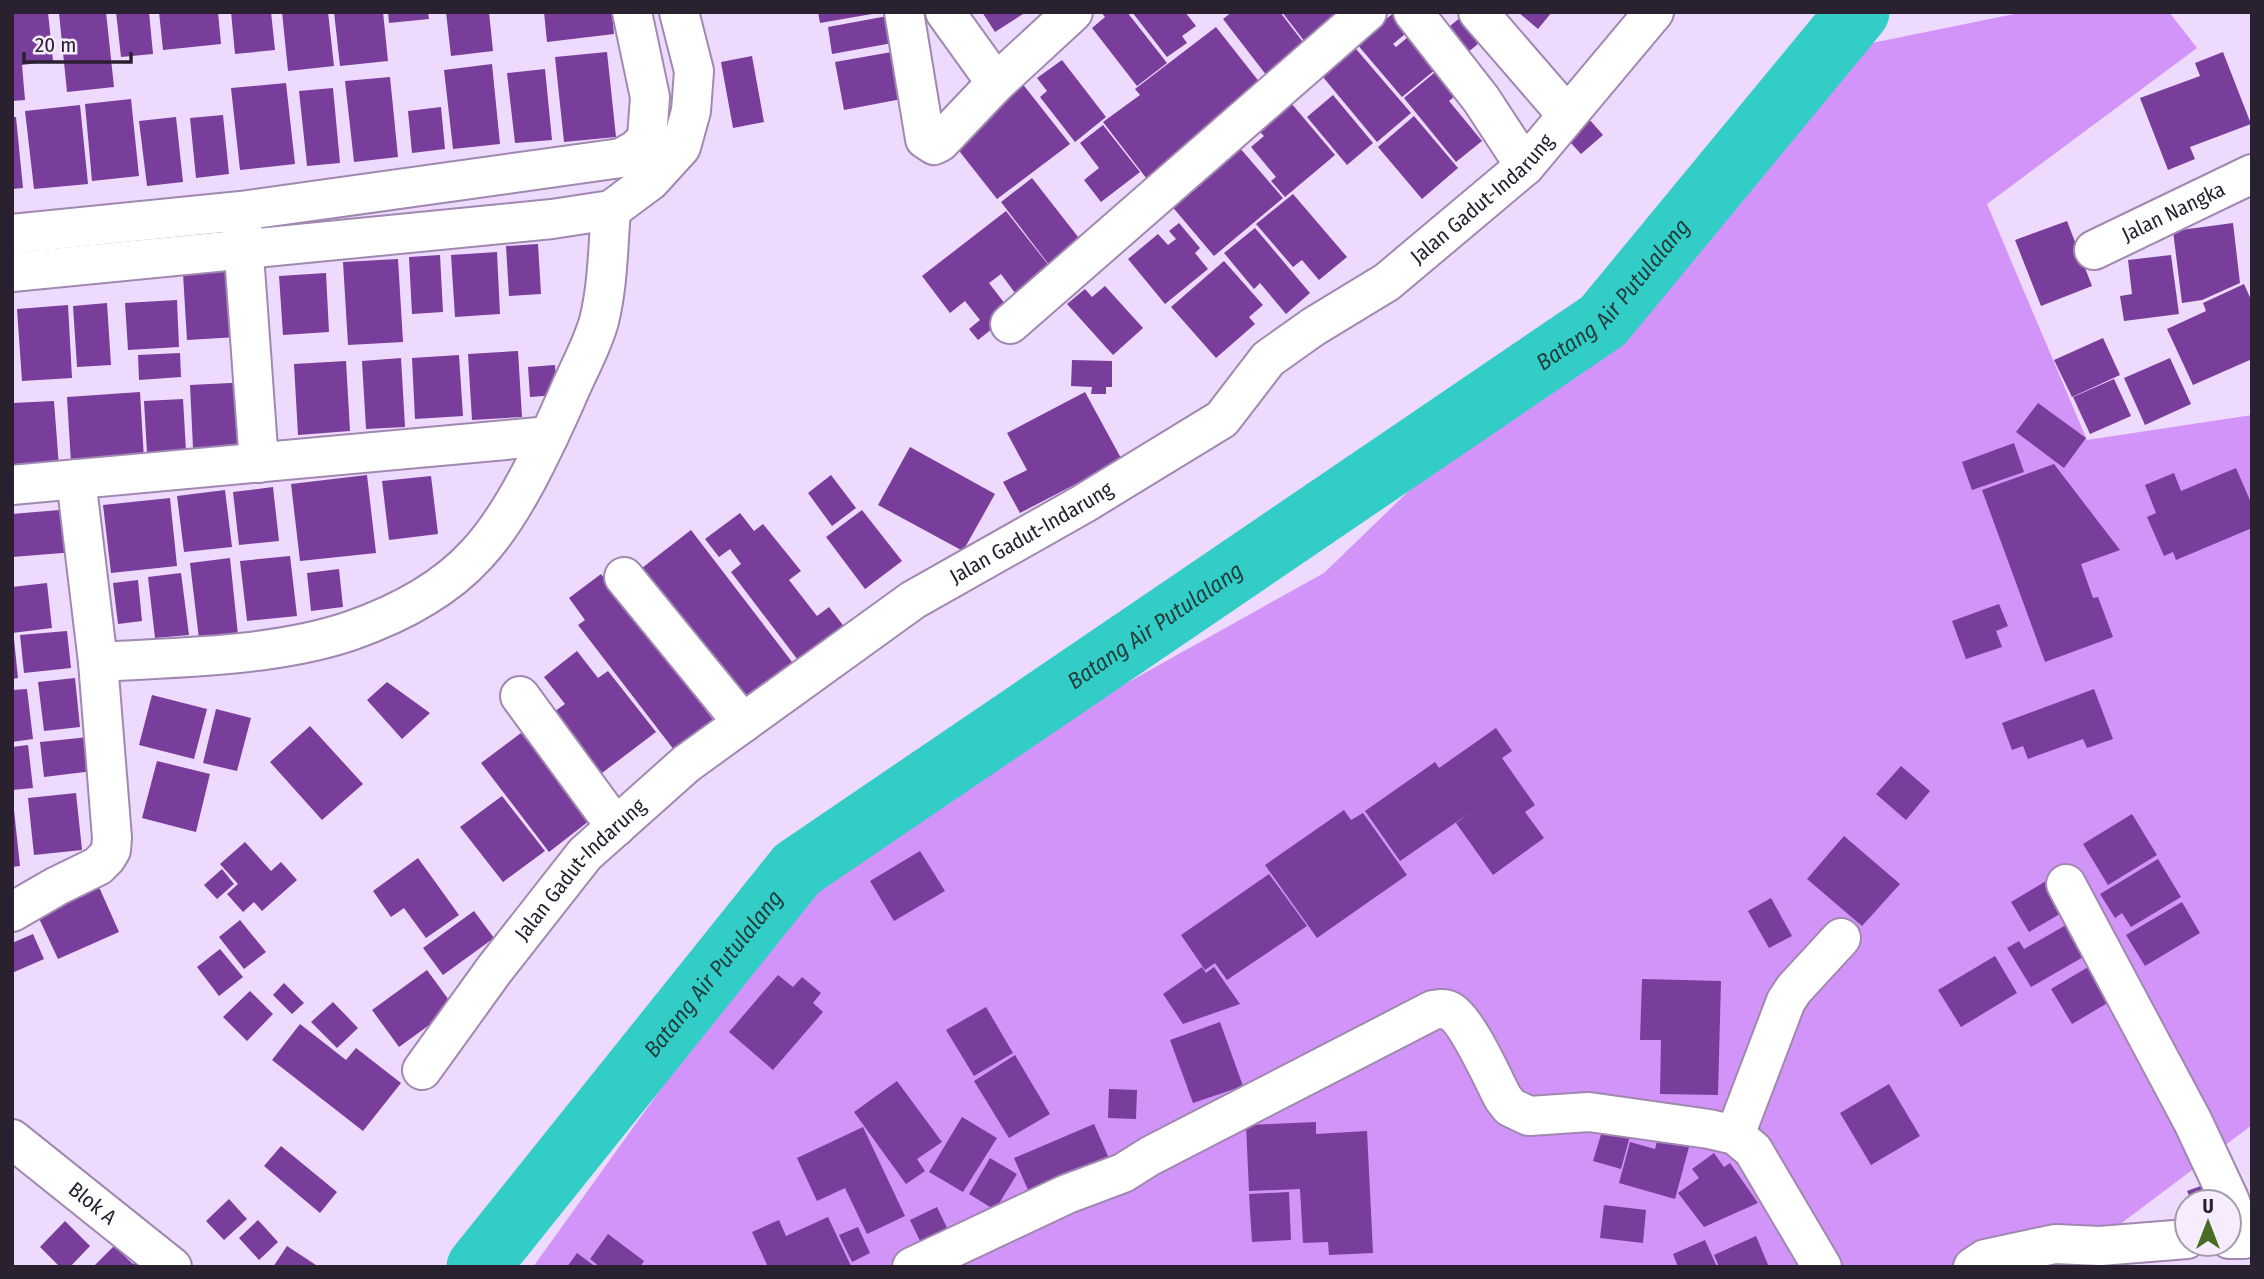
<svg xmlns="http://www.w3.org/2000/svg" width="2264" height="1279" font-family="'Fira Sans Condensed',sans-serif">
	<style>
		.forest { fill: #d294f9 }
		.lines { fill: none; stroke-linecap: round; stroke-linejoin: round }
		.river { stroke: #33cdc8; stroke-width: 63 }
		.building { fill: #793d9b }
		.minor-casing { stroke: #a088b0; stroke-width: 42 }
		.minor { stroke: #fff; stroke-width: 38 }
		.labels { text-anchor: middle; stroke-width: 7; stroke-linejoin: round; paint-order: stroke }
		.street-label { font-size: 21px; fill: #292030; stroke: #f6ecfd }
		.water-label { font-size: 23px; font-style: italic; fill: #1e3d3b; stroke: #f6ecfd }
	</style>
	<rect width="100%" height="100%" fill="#eedafd"/>
	<path class="forest" d="M2024,12h145l28,36 -210,156 100,236 165,-25v710l-157,118 -19,24h-1543l303,-422 488,-272 548,-530z"/>
	<g class="lines">
		<path class="river" id="s1" d="M478,1267l319,-398 806,-548 255,-309"/>
	</g>
	<path class="building" d="M12,12h36l5,49 -31,4 3,35 -13,1z
		M106,12l8,75 -47,5 -8,-79z
		M116,12h33l4,42 -32,3z
		M159,12h59l3,32 -58,6z
		M231,12h40l4,38 -40,4z
		M282,12h46l6,54 -46,5z
		M334,12h49l5,49 -48,5z
		M388,12h40l1,7 -40,4z
		M446,12h43l4,39 -42,5z
		M544,12h68l2,22 -67,8z
		M818,12h53l1,2 -52,9z
		M982,12h44l-31,20z
		M1101,12h26l40,51 -30,23 -45,-58 13,-11z
		M1132,12h53l11,14 -14,10 5,7 -20,14z
		M1232,12h48l26,34 -39,30 -44,-57z
		M1282,12h71l-45,34z
		M1395,12l15,18 -17,14 3,3 24,-20 27,33 -45,37 -46,-54z
		M1518,12h34l-14,17z
		M1466,13l20,24 -20,17 -21,-24z
		M893,15l5,27 -66,12 -4,-27z
		M1216,27l52,66 -118,90 -47,-61 37,-27 -5,-6z
		M1356,49l55,64 -34,29 -54,-65z
		M903,50l9,47 -68,13 -9,-48z
		M607,52l9,85 -52,5 -9,-85z
		M2223,52l28,72 -61,23 5,12 -27,11 -28,-72 60,-22 -5,-13z
		M752,56l12,66 -31,6 -12,-66z
		M1062,60l44,57 -31,25 -35,-45 7,-6 -10,-13z
		M1446,63l20,24 -17,14 33,40 -26,21 -52,-64z
		M492,64l8,80 -47,5 -9,-79z
		M545,69l7,71 -37,3 -8,-70z
		M390,77l8,80 -44,5 -9,-81z
		M1021,82l49,62 -73,55 -48,-61z
		M286,83l9,81 -55,6 -9,-82z
		M333,88l7,75 -33,3 -8,-75z
		M1333,95l40,48 -26,22 -40,-48z
		M131,99l8,77 -47,5 -7,-77z
		M1291,103l44,52 -50,42 -14,-16 5,-4 -25,-30 13,-11 -6,-6z
		M80,105l8,79 -54,5 -9,-78z
		M441,107l4,42 -33,4 -4,-42z
		M1581,110l22,25 -22,19 -22,-24z
		M223,115l6,59 -33,4 -6,-60z
		M1414,116l44,52 -36,31 -44,-52z
		M12,117h4l7,71 -11,1z
		M176,117l7,65 -36,4 -8,-65z
		M1103,125l37,47 -39,30 -17,-22 15,-12 -19,-25z
		M1239,147l44,51 -69,58 -44,-52z
		M1032,178l50,64 -32,24 -49,-64z
		M1293,194l54,63 -28,23 -17,-20 -9,7 -37,-43z
		M1006,211l44,56 -35,26 -14,-19 -12,9 23,30 -34,27 -9,-11 11,-9 -15,-19 -15,12 -28,-37z
		M2067,221l25,65 -51,20 -26,-66z
		M1179,223l21,25 -5,5 13,16 -43,35 -37,-45 30,-25 10,11 8,-6 -7,-8z
		M2233,223l7,60 -38,17 -20,3 -9,-72z
		M1255,228l55,65 -24,21 -26,-31 -6,6 -30,-36z
		M538,244l3,50 -32,2 -3,-50z
		M497,252l3,62 -45,3 -4,-62z
		M440,255l3,57 -31,2 -3,-57z
		M2171,255l8,59 -55,7 -4,-25 12,-2 -4,-34z
		M398,259l5,83 -55,3 -5,-83z
		M1224,261l39,44 -14,12 6,7 -39,34 -45,-51z
		M233,271l5,66 -51,3 -4,-66z
		M326,273l3,59 -46,3 -4,-59z
		M2244,284l8,18v57l-59,26 -26,-56 39,-18 -3,-8z
		M1105,286l38,42 -30,27 -46,-51 18,-15 7,8z
		M177,300l2,47 -51,3 -3,-47z
		M107,303l4,62 -34,2 -4,-61z
		M68,305l4,73 -50,3 -5,-72z
		M2103,338l17,37 -48,22 -18,-37z
		M518,351l4,66 -50,3 -4,-66z
		M180,353l1,24 -42,3 -1,-25z
		M459,355l4,61 -48,3 -3,-61z
		M401,358l4,69 -39,2 -4,-68z
		M2170,358l21,46 -46,21 -21,-47z
		M1072,360l40,1v26h-6v7h-15l1,-7 -21,-1z
		M346,361l4,70 -52,4 -4,-71z
		M555,365l2,30 -27,2 -2,-30z
		M2114,379l17,37 -41,18 -17,-37z
		M251,382l4,61 -62,5 -3,-63z
		M140,392l4,67 -73,4 -4,-66z
		M1085,392l37,68 -102,53 -17,-31 24,-12 -20,-37z
		M183,399l3,52 -39,2 -3,-52z
		M54,401l5,66 -47,3v-67z
		M2038,403l48,35 -22,30 -48,-36z
		M2014,443l10,29 -52,18 -10,-28z
		M910,447l85,47 -32,57 -85,-46z
		M2054,464l66,86 -39,14 12,34 5,-1 15,40 -68,25 -63,-172z
		M2236,468l16,37v23l-76,32 -3,-8 -9,4 -17,-39 9,-4 -11,-28 29,-12 7,18z
		M367,475l9,78 -76,8 -9,-77z
		M831,475l25,33 -24,18 -24,-33z
		M431,476l7,58 -49,6 -7,-59z
		M273,487l6,54 -40,4 -6,-53z
		M225,490l7,57 -48,5 -7,-56z
		M170,498l7,68 -66,7 -8,-68z
		M71,509l4,43 -63,5v-43z
		M862,510l40,51 -37,28 -39,-52z
		M740,513l14,18 9,-7 38,47 -12,9 28,36 12,-9 20,26 -45,35 -73,-96 10,-8 -11,-15 -11,8 -14,-18z
		M691,530l108,141 -49,37 -108,-140z
		M290,556l7,60 -50,5 -7,-60z
		M230,558l8,77 -39,4 -9,-76z
		M339,569l4,38 -32,4 -4,-38z
		M181,573l8,62 -34,3 -7,-61z
		M601,574l119,155 -39,30 -103,-134 7,-5 -16,-22z
		M138,580l4,41 -24,3 -5,-41z
		M47,583l5,45 -40,5v-46z
		M1999,604l9,22 -12,5 6,16 -36,12 -14,-38z
		M67,631l4,37 -47,5 -4,-38z
		M12,639h2l4,39 -6,1z
		M577,651l21,27 10,-7 48,61 -58,44 -47,-62 14,-10 -21,-27z
		M75,678l5,49 -36,4 -6,-49z
		M387,682l43,31 -28,26 -35,-39z
		M27,689l6,50 -21,3v-52z
		M2094,689l19,50 -26,9 -4,-9 -55,20 -5,-13 -11,4 -10,-27z
		M152,695l55,14 -13,50 -55,-14z
		M216,709l35,9 -14,53 -34,-8z
		M310,726l53,58 -41,36 -52,-58z
		M1496,728l16,23 -10,7 33,47 -10,7 19,26 -51,37 -37,-52 15,-11 -71,49 -35,-50 70,-49 4,6z
		M521,733l68,88 -40,31 -68,-89z
		M89,737l4,34 -49,6 -4,-35z
		M28,745l5,43 -21,2v-43z
		M157,761l53,13 -14,58 -54,-14z
		M1901,766l29,25 -24,29 -30,-26z
		M76,793l6,57 -48,5 -6,-57z
		M502,796l43,55 -42,31 -43,-55z
		M14,810l6,56 -8,1v-56z
		M1344,810l7,10 12,-7 44,62 -90,63 -52,-73z
		M2132,814l25,41 -49,30 -25,-41z
		M1844,836l56,48 -38,42 -55,-47z
		M245,842l26,29 10,-9 16,18 -35,31 -8,-9 -11,10 -16,-18 11,-10 -18,-20z
		M920,851l25,40 -51,30 -24,-40z
		M418,858l41,57 -33,23 -22,-30 -13,9 -18,-26z
		M2158,859l23,38 -50,30 -9,-14 -7,5 -15,-24z
		M222,869l12,15 -17,15 -13,-14z
		M1269,874l38,52 -80,54 -12,-17 -10,7 -24,-35z
		M2051,878l19,30 -41,24 -18,-30z
		M99,887l20,45 -61,27 -21,-45z
		M1771,898l21,38 -23,12 -21,-37z
		M2182,902l18,31 -55,33 -19,-31z
		M474,911l20,27 -51,37 -20,-27z
		M240,920l26,32 -22,17 -25,-32z
		M2066,925l19,31 -54,31 -24,-39 12,-7 5,8z
		M33,934l11,25 -32,14v-30z
		M220,949l23,28 -24,19 -22,-29z
		M1995,956l22,37 -56,34 -23,-37z
		M2100,960l21,35 -49,29 -21,-35z
		M1202,967l4,6 8,-6 26,37 -57,20 -20,-30z
		M427,970l27,37 -55,40 -27,-37z
		M778,975l15,12 9,-10 19,16 -8,10 10,9 -50,58 -44,-38z
		M1642,979l79,2 -3,114 -58,-1 1,-54h-21z
		M284,983l20,20 -12,11 -19,-19z
		M250,991l23,23 -26,27 -24,-24z
		M333,1002l25,26 -21,20 -26,-26z
		M986,1007l27,46 -39,23 -28,-46z
		M1220,1022l23,64 -50,17 -23,-63z
		M300,1024l46,36 10,-12 45,35 -38,48 -91,-71z
		M1015,1055l35,59 -41,24 -35,-57z
		M897,1081l45,61 -25,17 8,12 -19,13 -52,-72z
		M1889,1084l31,52 -49,29 -31,-52z
		M1109,1089l28,1 -1,29 -28,-1z
		M962,1117l35,21 -34,54 -34,-20z
		M1316,1122v12l51,-3 6,122 -44,2 -1,-13 -25,1 -3,-54 -51,2 -3,-66z
		M1094,1124l21,48 -80,34 -21,-48z
		M863,1127l42,89 -38,18 -22,-46 -28,13 -20,-43z
		M1603,1128l27,8 -9,33 -28,-8z
		M1658,1138l31,9 -14,52 -56,-16 11,-41 25,7z
		M281,1146l56,46 -17,21 -56,-47z
		M1714,1153l10,14 6,-4 28,40 -54,24 -26,-34 21,-15 -7,-9z
		M990,1158l27,16 -22,36 -26,-16z
		M2217,1180l8,22h-33l-5,-11z
		M1289,1192l2,48 -39,2 -3,-48z
		M229,1199l18,20 -23,21 -18,-19z
		M1604,1205l42,5 -3,33 -43,-5z
		M937,1207l12,25 -27,13 -12,-25z
		M828,1217l23,49 -83,1 -16,-35 27,-12 7,16z
		M258,1220l20,22 -19,18 -20,-22z
		M65,1221l25,25 -20,21h-10l-20,-20z
		M858,1227l12,26 -18,9 -13,-27z
		M608,1234l36,27 -4,6h-40l-10,-8z
		M1756,1236l13,31h-50l-5,-12z
		M1705,1240l12,27h-39l-5,-13z
		M114,1246l19,18 7,-7 10,10h-57z
		M287,1246l32,21h-46z
		M577,1253l19,14h-29z"/>
	<g class="lines">
		<g class="minor-casing">
			<g id="minor">
				<path d="M904,12l21,127 9,6 6,-3 56,-59 77,-71"/>
				<path d="M945,12l51,71"/>
				<path d="M1413,12l68,87 44,67"/>
				<path d="M1478,12l89,103"/>
				<path d="M242,227l17,236"/>
				<path d="M12,234l229,-23 380,-53 16,-9 10,-11 3,-41 -18,-85"/>
				<path id="s2" d="M2094,250l158,-76"/>
				<path d="M12,272l540,-53 59,-9 39,-29 31,-34 10,-36 3,-40 -15,-59"/>
				<path d="M1010,324l357,-312"/>
				<path d="M12,485l537,-49"/>
				<path d="M624,577l119,146"/>
				<path d="M98,662c80,-5 175,-5 252,-31 46,-16 93,-40 126,-76 37,-39 68,-107 90,-156 10,-25 26,-52 33,-78 9,-36 9,-75 12,-111"/>
				<path d="M520,696l96,131"/>
				<path d="M2066,884l127,238 36,77 15,40h-15"/>
				<path d="M12,912l45,-26 41,-20 8,-8 5,-8 1,-12 -14,-176 -22,-183"/>
				<path id="s3" d="M422,1070l72,-100 91,-116 101,-90 227,-164 170,-96 139,-85 46,-60 45,-32 74,-45 138,-116 129,-154"/>
				<path d="M1735,1135l51,-134 8,-12 47,-51"/>
				<path id="s4" d="M12,1139l160,128"/>
				<path d="M912,1267l155,-73 56,-21 27,-17 283,-146c6,-1 11,-2 17,1 17,9 43,68 53,87l7,9 19,9 60,-4 120,17 26,6 18,15 69,117"/>
				<path d="M1973,1267l12,-8 70,-15 45,2 87,-7"/>
			</g>
		</g>
		<use href="#minor" class="minor"/>
	</g>
	<g class="labels">
		<g class="street-label">
			<text dy="7" stroke="none"><textPath href="#s3" startOffset="1388">Jalan Gadut-Indarung</textPath></text>
			<text dy="7" stroke="none"><textPath href="#s2" startOffset="88">Jalan Nangka</textPath></text>
			<text dy="7" stroke="none"><textPath href="#s3" startOffset="822">Jalan Gadut-Indarung</textPath></text>
			<text dy="7" stroke="none"><textPath href="#s3" startOffset="256">Jalan Gadut-Indarung</textPath></text>
			<text dy="7" stroke="none"><textPath href="#s4" startOffset="103">Blok A</textPath></text>
		</g>
		<g class="water-label">
			<text dy="8" stroke="none"><textPath href="#s1" startOffset="1510">Batang Air Putulalang</textPath></text>
			<text dy="8" stroke="none"><textPath href="#s1" startOffset="943">Batang Air Putulalang</textPath></text>
			<text dy="8" stroke="none"><textPath href="#s1" startOffset="376">Batang Air Putulalang</textPath></text>
		</g>
	</g>
	<rect width="2264" height="1279" fill="none" stroke="#292030" stroke-width="28"/>
	<g transform="translate(2208 1223)"><circle r="33" fill="#f6ecfd" stroke="#a49aab" stroke-width="2"/>
	<path d="M0-5L12 26L0 18L-12 26Z" fill="#496c24"/>
	<text y="-10" font-size="19" font-weight="bold" text-anchor="middle" fill="#292030">U</text>
	</g>
	<path d="M24 52v10h107v-10" fill="none" stroke="#292030" stroke-width="3.5"/>
	<text x="35" y="52" font-size="21" fill="#292030" stroke="#f6ecfd" stroke-width="5" paint-order="stroke">20 m</text>
</svg>
